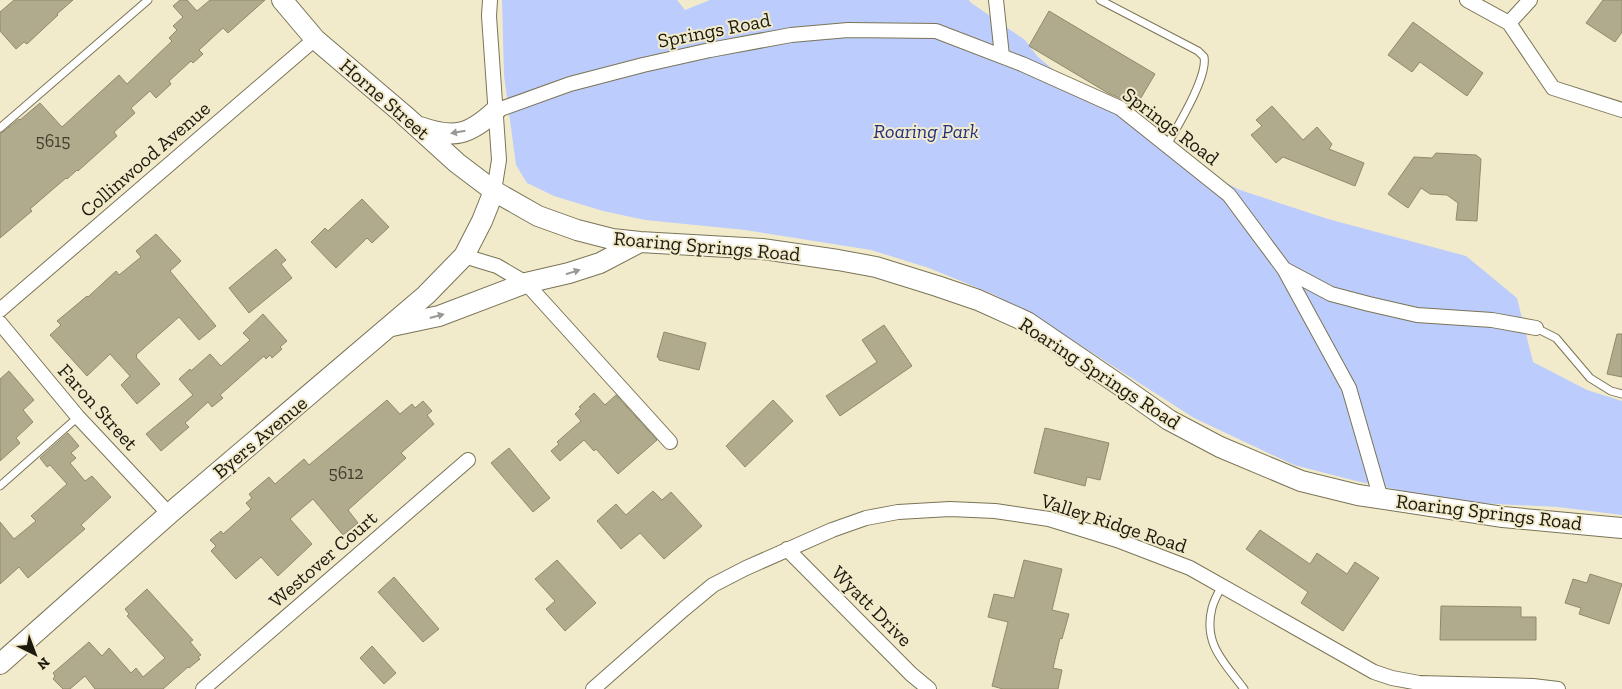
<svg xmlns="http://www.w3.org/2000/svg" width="1622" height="689" font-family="'Zilla Slab',serif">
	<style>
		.green { fill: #bcccfc }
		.building { fill: #b1ab8d; stroke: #908a6d }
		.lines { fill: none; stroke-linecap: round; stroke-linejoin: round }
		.lane-casing { stroke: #7a7457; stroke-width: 9 }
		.street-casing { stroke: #7a7457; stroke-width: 16 }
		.secondary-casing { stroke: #7a7457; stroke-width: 22 }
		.lane { stroke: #fff; stroke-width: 7 }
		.street { stroke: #fff; stroke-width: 14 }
		.secondary { stroke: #fff; stroke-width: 20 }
		.oneway { fill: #999893 }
		.labels { text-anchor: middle; stroke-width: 4; stroke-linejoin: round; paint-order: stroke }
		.number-label { font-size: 18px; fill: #413e2e }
		.street-label { font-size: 20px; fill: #1c190e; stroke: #f2ebcb }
		.park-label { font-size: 20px; font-style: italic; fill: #233180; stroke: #f2ebcb }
	</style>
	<rect width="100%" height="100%" fill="#f2ebcb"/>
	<path class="green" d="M502,0h175l8,10 25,-10h259l1,2 55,38 12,16 25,21 152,100 26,13 88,29 138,37 51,42 16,64 54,28 35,11v114l-64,-8 -102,-5 -100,-21 -62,-16 -100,-47 -145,-93 -54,-30 -66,-27 -58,-18 -126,-20 -100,-10 -42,-9 -49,-15 -27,-13 -11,-18 -12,-90z"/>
	<path class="building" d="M14,0h59l-16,14 1,1 -31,29 -3,-2 -8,7 -16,-18v-19z
		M180,0h7l10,11 13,-11h55l-37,33 -5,-5 -24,22 4,4 -10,9 -2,-2 -22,20 2,3 -15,14 -6,-7 -19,17 4,5 -21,19 3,4 -39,35 -1,-1 -10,9 -1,-1 -14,12 -22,19 2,2 -32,27v-105l3,-1 16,-13 1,1 20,-17 22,24 57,-52 8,9 45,-43 -3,-3 8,-8 -4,-4 10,-9 -10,-11z
		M1603,0h19v32l-7,10 -29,-19z
		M1049,11l106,63 -20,34 -11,-8 -16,-7 -79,-47z
		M1413,22l70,51 -16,23 -47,-34 -8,10 -24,-17z
		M1272,106l31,34 14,-13 15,17 -3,5 35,14 -9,23 -72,-29 -7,6 -25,-28 11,-9 -6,-6z
		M1436,153l40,2 5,4 -4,62 -21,-1 2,-17 -11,-8 -17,-1 -9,-6 -13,20 -20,-14 26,-37 18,1z
		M362,199l27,28 -17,16 -5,-5 -31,30 -25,-26 14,-14 3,3z
		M156,234l25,27 -11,10 46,55 -17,14 -20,-23 -43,38 1,1 -1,1 24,27 -23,20 -16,-19 9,-9 -20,-22 -23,22 -37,-41 11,-10 -4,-4 11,-9 19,-16 1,1 28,-26 3,4 22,-18 -5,-6z
		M276,249l10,11 -5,4 11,14 -43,35 -20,-25z
		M263,314l24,27 -7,6 2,2 -10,9 -2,-3 -4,4 -2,-3 -44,39 3,3 -11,9 -4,-5 -23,21 4,4 -28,24 -15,-17 47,-39 -14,-16 11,-10 1,2 19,-17 11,12 29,-26 -7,-7z
		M884,325l28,41 -72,50 -14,-20 51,-34 -15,-22z
		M664,332l42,11 -7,27 -40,-10v-2l-2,-1z
		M1617,334h5v43l-15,-3z
		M9,371l25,29 -11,10 10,12 -17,16 4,5 -20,18v-82z
		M594,393l11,12 11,-10 41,45 -39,34 -22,-25 -2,2 -10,-11 -24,21 -9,-10 8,-7 -2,-2 24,-21 -6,-7 6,-6 -2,-1z
		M387,400l13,14 12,-10 3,4 8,-7 9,10 -5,4 7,9 -33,29 5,5 -58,52 10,13 -15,12 -30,-36 -23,20 22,25 -34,32 -17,-19 -25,22 -25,-28 5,-5 -6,-6 11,-9 2,3 28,-25 -5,-6 6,-5 -3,-4 20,-17 6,7 29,-25 5,6z
		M773,400l20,21 -48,46 -19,-21z
		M1045,428l64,15 -9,37 -13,-3 -2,9 -51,-13z
		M68,433l11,13 -8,7 5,5 -6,5 15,18 7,-5 19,21 -30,28 4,4 -57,49 -9,-11 -19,17v-62l14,17 22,-18 -5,-5 36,-32 -17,-19 -3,2 -7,-9z
		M509,448l41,50 -17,14 -42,-49z
		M653,491l9,9 9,-8 31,34 -38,33 -24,-26 -19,16 -24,-28 19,-17 10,11z
		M1260,530l50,34 7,-11 30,21 8,-12 24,16 -36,53 -42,-28 7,-11 -62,-43z
		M557,560l39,43 -31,28 -19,-22 9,-8 -20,-22z
		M1024,560l38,9 -10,41 17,4 -7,25 -2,-1 -7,30 9,2 -4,19h-55l-11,-3 16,-64 -20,-5 6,-23 20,4z
		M1590,574l32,10 -13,40 -30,-10 2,-6 -16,-5 8,-24 14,4z
		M394,577l45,52 -16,13 -45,-50z
		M147,589l46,51 -3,2 11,13 -3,2 2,2 -11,9 -1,-1 -25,22h-68l-10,-13 -15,13h-7l-10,-10 2,-3 -2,-3 36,-31 13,14 7,-8 22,25 5,-5 7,9 22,-19 -38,-42 2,-2 -4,-5z
		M1441,606l80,1v10h15v23h-96z
		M372,646l24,27 -12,11 -24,-26z"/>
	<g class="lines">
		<g class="lane-casing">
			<path id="lane" d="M1100,0l98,51 6,6c4,20 -27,70 -37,88
				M0,128l148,-128
				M1536,328l20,10 34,40 21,13 11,3
				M0,486l78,-69
				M1222,586c-4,7 -8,14 -10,22 -9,36 12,54 32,81"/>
		</g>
		<g class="street-casing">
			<path id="street" d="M490,0l-1,16 10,144 -5,31
				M996,0l6,56
				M1467,0l42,23 44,65 69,22
				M1509,23l21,-23
				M495,111l75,-27 73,-19 67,-15 81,-15 57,-5 88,1 86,33 98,44 109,87 55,74 65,119 32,111
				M464,256l33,10 29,17 144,159
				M1284,269l47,25 38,10 48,11 75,5 44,8
				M0,310l315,-271
				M0,323l78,94 91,97
				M787,549l124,125 18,15
				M203,689l265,-229
				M593,689l91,-80 29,-24 33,-17 86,-38 34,-12 32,-6 52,-3 45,2 54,8 68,21 73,28 184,104 18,6 27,5 114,3 25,3"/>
		</g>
		<g class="secondary-casing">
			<path id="secondary" d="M282,0l33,39 88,75 54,49 37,28 44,25 39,14 35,9 28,3 122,7 76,11 38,7 61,19 41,14 49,22 91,62 51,36 51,27 81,34 57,14 145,22 119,11
				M420,127c34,12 49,8 75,-16
				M392,326l47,-10 87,-33 43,-10 31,-10 40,-21
				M0,664l169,-150 257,-219 38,-39 18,-35 12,-30"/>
		</g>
		<use href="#lane" class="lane"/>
		<use href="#street" class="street"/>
		<use href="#secondary" class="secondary"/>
	</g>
	<defs><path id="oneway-solid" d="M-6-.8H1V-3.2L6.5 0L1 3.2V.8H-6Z" transform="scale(1.25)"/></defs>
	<g class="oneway">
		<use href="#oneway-solid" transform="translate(458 132) rotate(170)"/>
		<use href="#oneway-solid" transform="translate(573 272) rotate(-17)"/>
		<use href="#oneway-solid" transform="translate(437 316) rotate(-15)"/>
	</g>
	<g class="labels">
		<g class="number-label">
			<text x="53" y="147">5615</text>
			<text x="346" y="479">5612</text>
		</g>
		<g class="street-label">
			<text transform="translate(714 30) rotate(-11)" y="7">Springs Road</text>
			<text transform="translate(385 99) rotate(41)" y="7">Horne Street</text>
			<text transform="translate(1171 126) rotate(37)" y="7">Springs Road</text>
			<text transform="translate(145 159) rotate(-41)" y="7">Collinwood Avenue</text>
			<text transform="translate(707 246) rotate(5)" y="7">Roaring Springs Road</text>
			<text transform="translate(1100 373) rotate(33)" y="7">Roaring Springs Road</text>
			<text transform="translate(98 407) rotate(48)" y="7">Faron Street</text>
			<text transform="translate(260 437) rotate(-40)" y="7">Byers Avenue</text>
			<text transform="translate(1489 512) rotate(7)" y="7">Roaring Springs Road</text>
			<text transform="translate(1114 523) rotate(18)" y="7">Valley Ridge Road</text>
			<text transform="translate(323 559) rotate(-41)" y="7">Westover Court</text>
			<text transform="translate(872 606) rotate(45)" y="7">Wyatt Drive</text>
		</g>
		<g class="park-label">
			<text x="926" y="138">Roaring Park</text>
		</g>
	</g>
	<g transform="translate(35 654) rotate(138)" stroke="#f2ebcb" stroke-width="4" paint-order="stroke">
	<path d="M0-4L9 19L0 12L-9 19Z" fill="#1c190e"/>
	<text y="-8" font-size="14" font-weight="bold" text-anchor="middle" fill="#1c190e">N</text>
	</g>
</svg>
